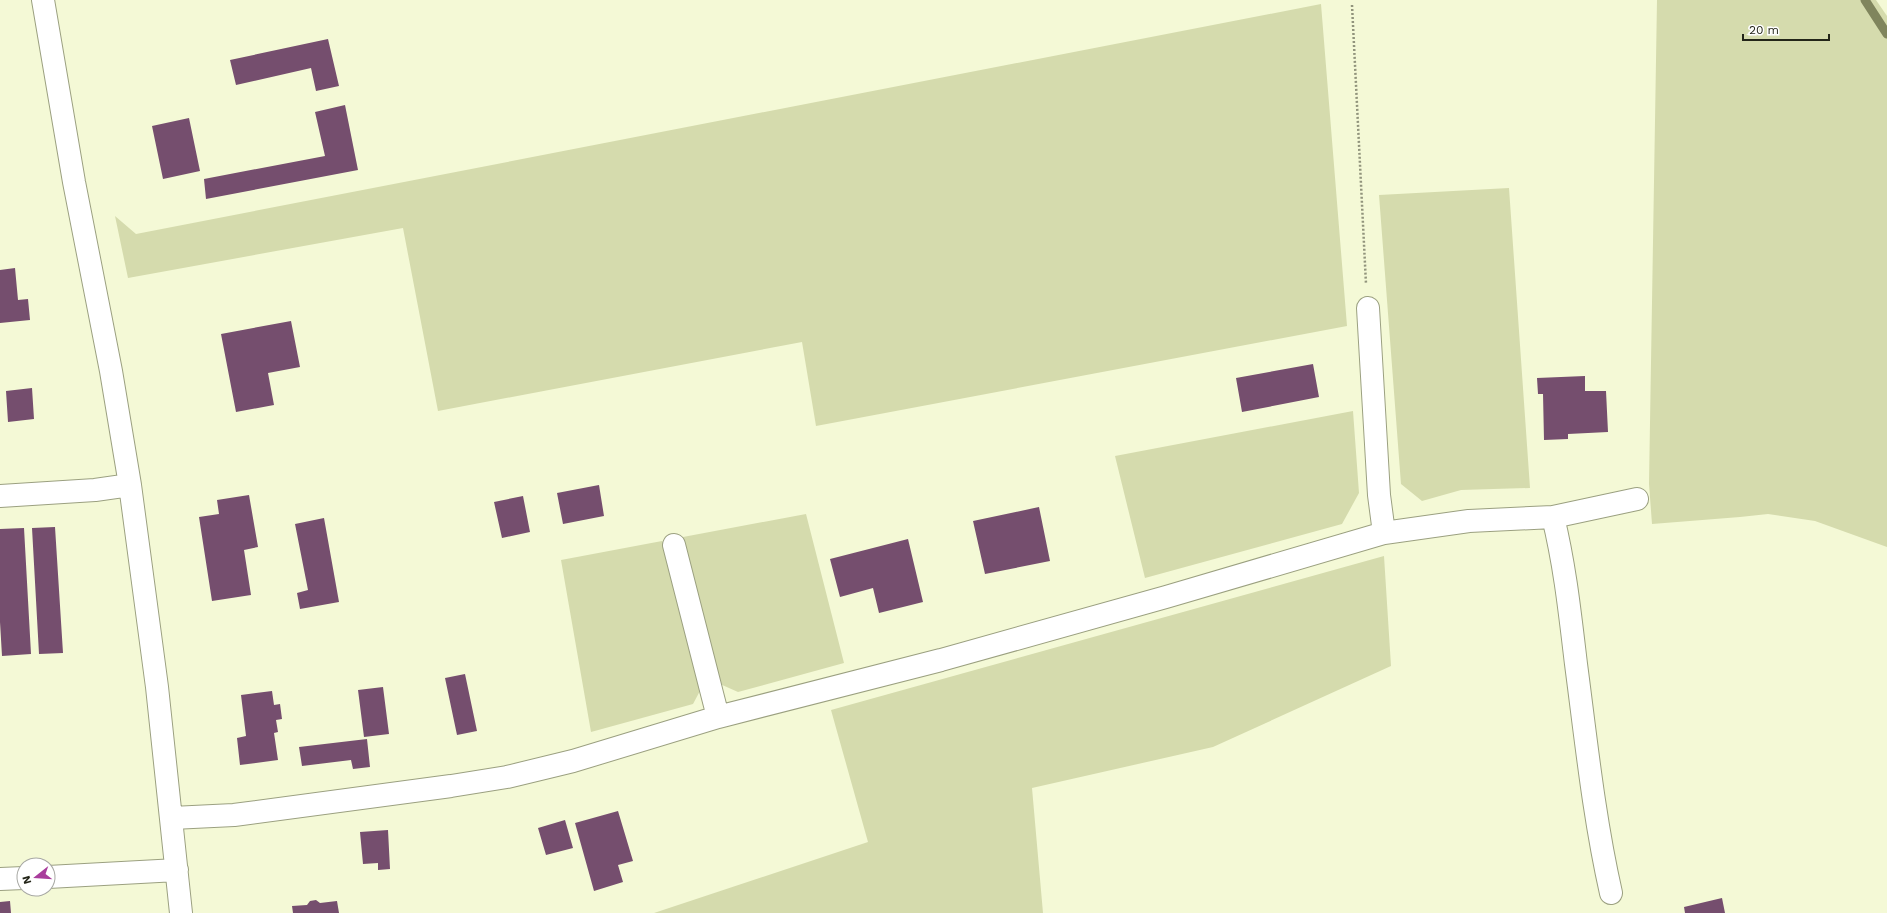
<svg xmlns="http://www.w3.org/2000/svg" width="1887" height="913" font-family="'Work Sans',sans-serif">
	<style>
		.green { fill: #d5dbad }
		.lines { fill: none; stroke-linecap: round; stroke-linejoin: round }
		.stream { stroke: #80855d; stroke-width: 9 }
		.building { fill: #754e6e }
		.minor-casing { stroke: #9ba080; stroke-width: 24 }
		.path { stroke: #91947c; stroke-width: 2.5; stroke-dasharray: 2 2; stroke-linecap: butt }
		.minor { stroke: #fff; stroke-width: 22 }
	</style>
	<rect width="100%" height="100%" fill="#f4f9d6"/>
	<path class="green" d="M1657,0h219l11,16v531l-72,-26 -47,-7 -28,3 -88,7 -3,-40z
		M1321,4l26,322 -531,100 -14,-84 -364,69 -35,-183 -275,50 -13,-62 21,18z
		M1509,188l21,300 -69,2 -39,11 -21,-17 -22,-289z
		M1353,411l6,82 -17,31 -197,54 -30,-122z
		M806,514l38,149 -106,29 -18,-8 -37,-147z
		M662,541l39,148 -8,15 -102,28 -30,-172z
		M1384,556l7,110 -178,81 -181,41 11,125h-389l214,-71 -37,-132z"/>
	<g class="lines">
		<path class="stream" d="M1865,0l22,34"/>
	</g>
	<path class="building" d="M328,39l11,47 -23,5 -5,-23 -75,17 -6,-25z
		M345,105l13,65 -152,29 -2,-20 121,-23 -10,-44z
		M189,118l11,53 -37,8 -11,-53z
		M15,268l3,32 10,-1 2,21 -30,3v-53z
		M291,321l9,46 -32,6 6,32 -38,7 -15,-78z
		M1313,364l6,33 -77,15 -6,-34z
		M1585,376v15h21l2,41 -40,2v5l-24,1 -1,-46h-5l-1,-16z
		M32,388l2,31 -26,3 -2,-31z
		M599,485l5,31 -41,8 -6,-31z
		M249,495l9,52 -14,3 7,45 -39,6 -13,-84 20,-3 -2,-14z
		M523,496l7,36 -28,6 -8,-36z
		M1039,507l11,54 -65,13 -12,-53z
		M324,518l15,84 -39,7 -3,-16 11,-3 -13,-66z
		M55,527l8,126 -24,1 -7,-126z
		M24,528l7,126 -29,2 -2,-34v-93z
		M908,539l15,63 -44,11 -6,-25 -33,9 -10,-38z
		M465,674l12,57 -20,4 -12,-57z
		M383,687l6,47 -25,3 -6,-47z
		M272,691l2,14 6,-1 2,15 -6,1 2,12 -4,1 4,27 -38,5 -3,-27 9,-2 -5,-41z
		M367,739l3,28 -17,2 -2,-9 -49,6 -3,-19z
		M618,811l15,50 -15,4 5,17 -29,9 -19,-68z
		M565,820l8,28 -27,7 -8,-27z
		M388,830l2,39 -12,1v-7l-15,1 -3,-32z
		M1722,898l3,15h-40l-1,-6z
		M316,900l4,3 17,-2 2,12h-46l-1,-7 15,-1 3,-4z
		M10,901l1,12h-11v-11z"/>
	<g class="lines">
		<g class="minor-casing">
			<path id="minor" d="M43,0l31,182 37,189 19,114 27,202 24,226
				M1368,308l11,187 5,38
				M0,496l95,-6 35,-5
				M1553,517c12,49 17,97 23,147 10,76 18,154 35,229
				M674,545l44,172
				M172,818l62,-3 217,-29 56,-9 66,-16 145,-44 223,-57 225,-63 218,-64 85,-12 84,-4 84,-18
				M48,877l129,-7
				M0,879l24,-1"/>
		</g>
		<path class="path" d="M1352,5l14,279"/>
		<use href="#minor" class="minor"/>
	</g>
	<g transform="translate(36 877) rotate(253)"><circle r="19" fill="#ffffff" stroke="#a7a8a3"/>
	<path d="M0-3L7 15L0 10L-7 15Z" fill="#a93d9c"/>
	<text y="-6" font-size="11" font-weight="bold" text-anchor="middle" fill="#232518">N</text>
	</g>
	<path d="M1743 34v6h86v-6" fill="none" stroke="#232518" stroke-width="2"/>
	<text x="1749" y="34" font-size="12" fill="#232518" stroke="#ffffff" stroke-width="3" paint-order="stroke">20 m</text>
</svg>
